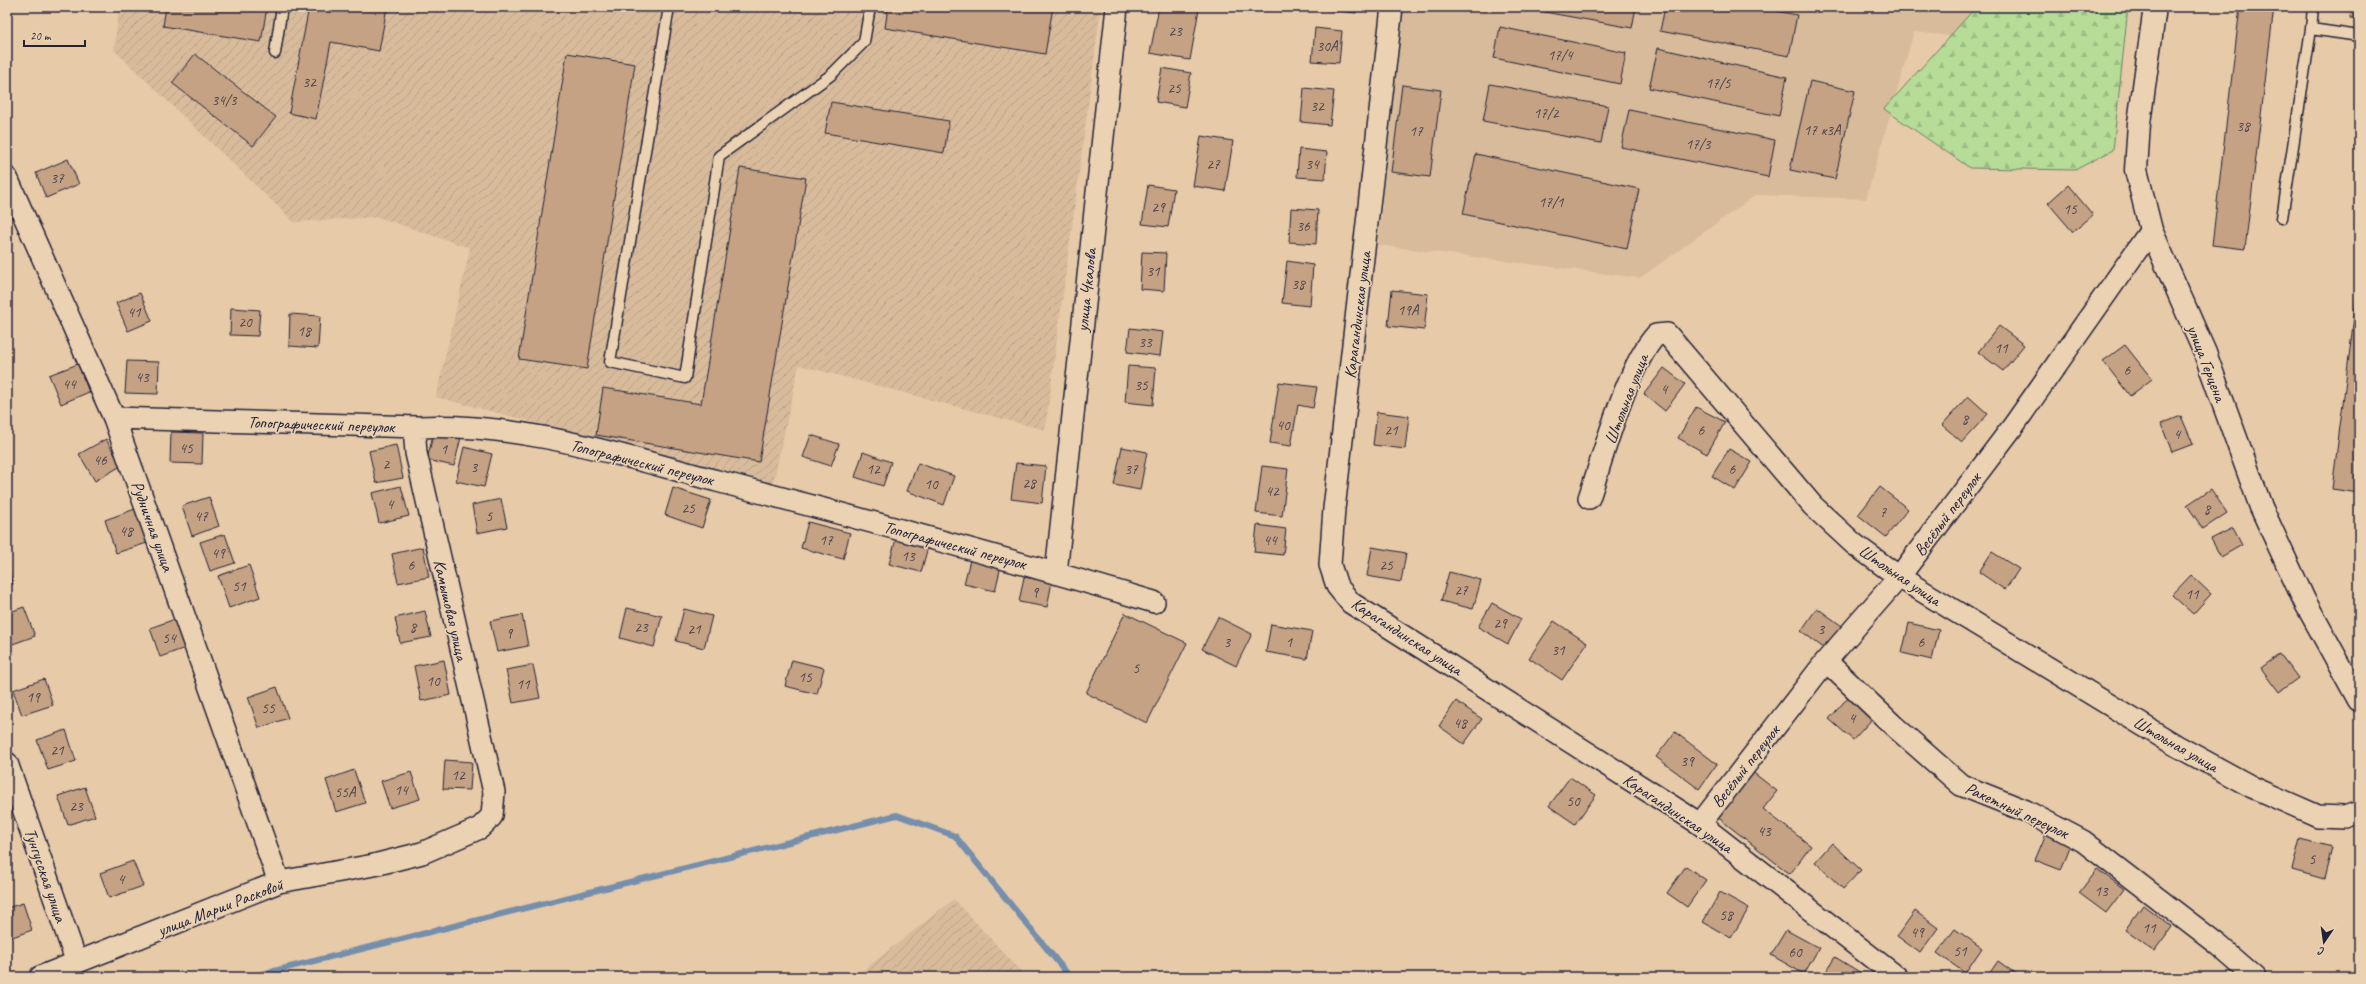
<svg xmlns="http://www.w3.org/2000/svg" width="2366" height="984" font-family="Caveat,sans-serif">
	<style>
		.built { fill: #d8bb9b }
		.industrial { fill: url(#industrial-furrows) }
		.forest { fill: url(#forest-firs); stroke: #6c7f69 }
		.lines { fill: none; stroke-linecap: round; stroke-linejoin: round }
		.stream { stroke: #758eac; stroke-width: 6 }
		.building { fill: #c4a283; stroke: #22223b }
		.service-casing { stroke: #22223b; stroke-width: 13 }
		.minor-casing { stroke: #22223b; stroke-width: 24 }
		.secondary-casing { stroke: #22223b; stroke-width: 25 }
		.service { stroke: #ebd2b3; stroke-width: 10 }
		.minor { stroke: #ebd2b3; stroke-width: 21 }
		.secondary { stroke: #ebd2b3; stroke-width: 22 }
		.labels { text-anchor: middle; stroke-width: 3.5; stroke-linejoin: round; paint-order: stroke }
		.number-label { font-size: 15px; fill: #4a424d }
		.street-label { font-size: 17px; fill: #22223b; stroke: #ebd2b3 }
	</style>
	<defs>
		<pattern id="industrial-furrows" width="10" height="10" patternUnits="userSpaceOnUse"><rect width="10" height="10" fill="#d8bb9b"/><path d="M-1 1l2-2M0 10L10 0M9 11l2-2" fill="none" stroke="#b9a086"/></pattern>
		<pattern id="forest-firs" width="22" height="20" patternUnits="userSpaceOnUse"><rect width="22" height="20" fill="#b6dc97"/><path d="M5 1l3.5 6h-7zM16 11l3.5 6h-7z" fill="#9cbc83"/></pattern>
	</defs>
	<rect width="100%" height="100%" fill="#e7caa8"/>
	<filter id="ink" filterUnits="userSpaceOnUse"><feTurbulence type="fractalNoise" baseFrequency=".025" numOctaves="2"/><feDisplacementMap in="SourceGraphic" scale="8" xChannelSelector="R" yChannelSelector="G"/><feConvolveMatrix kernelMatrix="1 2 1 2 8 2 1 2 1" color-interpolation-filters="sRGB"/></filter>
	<g filter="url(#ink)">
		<path class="built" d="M1402,7h717l-4,46 -201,-21 -48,167 -110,-4 -116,83 -262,-33z"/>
		<path class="industrial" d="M119,7h982l-56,423 -246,-65 -26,119 -337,-87 34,-149 -92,-31 -84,5 -180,-172z
			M954,899l72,78h-171z"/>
		<path class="forest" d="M1976,7h152l-15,143 -38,20 -105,-2 -86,-59z"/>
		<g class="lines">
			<path class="stream" d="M250,977l647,-162 58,21 115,141"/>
		</g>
		<path class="building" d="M166,7h101l-6,35 -98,-16z
			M309,7h78l-8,44 -48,-9 -15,77 -27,-6z
			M888,7h165l-8,47 -160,-26z
			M1159,7l40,2 -9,51 -40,-7z
			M1329,7h28l-1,6 -27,-3z
			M1517,7h119l-4,21z
			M1665,7h91l41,8 -8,41 -129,-25z
			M2240,7h34l-29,242 -33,-4z
			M2351,7h8v12l-9,-1z
			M1500,27l126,26 -6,31 -126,-26z
			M1315,28l27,3 -3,32 -27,-2z
			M1658,48l129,29 -8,39 -130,-28z
			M567,53l68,11 -48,305 -68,-10z
			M195,54l81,63 -23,29 -81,-63z
			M1162,68l29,5 -6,34 -29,-5z
			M1810,81l45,10 -20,88 -45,-9z
			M1490,84l118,22 -7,37 -118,-22z
			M1402,85l39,5 -11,87 -39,-5z
			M1304,88l30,3 -4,34 -29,-3z
			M831,102l118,19 -5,32 -119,-20z
			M1629,110l146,30 -7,37 -147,-30z
			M1201,136l32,5 -8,50 -32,-5z
			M1299,149l28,3 -2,27 -28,-2z
			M1476,154l163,35 -12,60 -164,-35z
			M68,159l11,25 -33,14 -10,-25z
			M740,168l66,10 -47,284 -163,-27 7,-47 98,16z
			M1148,185l26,4 -6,38 -26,-3z
			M2068,185l25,30 -20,17 -25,-29z
			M1291,208l27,2 -2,34 -27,-2z
			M1142,252l24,1 -2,38 -24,-2z
			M1287,261l26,4 -3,41 -28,-3z
			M2359,278v215l-27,-4z
			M1392,290l36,4 -4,36 -36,-4z
			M140,293l12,28 -24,10 -12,-28z
			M231,308l29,2 -2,26 -28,-1z
			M290,314l30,2 -2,32 -29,-2z
			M1999,326l25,19 -21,26 -25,-19z
			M1130,328l33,4 -3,24 -33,-4z
			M2125,345l27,34 -22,17 -27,-35z
			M127,361l32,1 -1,32 -33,-1z
			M78,364l11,28 -28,12 -12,-29z
			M1128,366l28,2 -3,37 -28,-3z
			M1664,368l21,16 -20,27 -21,-17z
			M1279,382l38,5 -4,21 -15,-3 -7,41 -21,-3z
			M1968,396l20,18 -26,28 -20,-17z
			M1696,407l29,15 -18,32 -29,-16z
			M1377,412l32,4 -4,33 -32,-4z
			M2181,416l12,28 -21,8 -11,-28z
			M434,431l27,6 -7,29 -27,-6z
			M171,432l32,1 -1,31 -32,-1z
			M811,435l28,9 -8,22 -28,-9z
			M106,439l15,27 -26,15 -16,-27z
			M396,445l7,33 -27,5 -7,-32z
			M464,447l28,7 -8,33 -28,-6z
			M1122,447l25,5 -7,38 -26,-5z
			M1729,449l23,13 -17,28 -23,-14z
			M863,452l28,10 -8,24 -28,-9z
			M918,463l36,13 -10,29 -37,-14z
			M1016,463l30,3 -4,37 -31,-4z
			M1262,466l26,3 -6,47 -26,-3z
			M401,486l8,30 -30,7 -7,-30z
			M1880,487l28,22 -22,28 -28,-22z
			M673,488l38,12 -9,28 -37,-13z
			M2211,489l16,24 -24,16 -16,-24z
			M209,497l10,29 -27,10 -10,-30z
			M501,499l6,28 -30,6 -5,-28z
			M135,509l12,34 -31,10 -11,-33z
			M808,522l42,11 -7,26 -42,-11z
			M1257,525l29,4 -3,26 -29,-3z
			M2233,528l9,17 -21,12 -10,-18z
			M225,534l10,29 -25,8 -10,-29z
			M896,539l32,8 -7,25 -32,-8z
			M423,547l6,30 -31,6 -6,-29z
			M1372,547l34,6 -5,29 -34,-6z
			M1992,552l27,17 -14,21 -26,-18z
			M970,560l31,6 -6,25 -31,-7z
			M7,565l6,19 -6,2z
			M249,565l11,32 -31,11 -11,-32z
			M1449,572l32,8 -8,29 -32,-8z
			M2191,575l20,19 -18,20 -21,-19z
			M1024,577l28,5 -5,25 -28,-5z
			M1492,603l29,16 -13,25 -30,-17z
			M24,607l11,29 -28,10v-33z
			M627,608l35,8 -8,31 -34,-9z
			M1817,608l25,18 -17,23 -24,-18z
			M684,609l28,7 -8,32 -28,-7z
			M425,611l6,26 -31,6 -5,-25z
			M1125,613l62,30 -40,80 -61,-30z
			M522,615l6,31 -31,6 -7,-31z
			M1218,617l34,17 -16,32 -34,-17z
			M178,618l10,29 -28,10 -10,-29z
			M1554,621l33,22 -25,37 -33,-22z
			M1909,623l30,7 -7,30 -30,-7z
			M1271,624l41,7 -5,28 -41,-7z
			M2280,654l18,24 -19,14 -18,-24z
			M444,660l7,35 -30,6 -7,-35z
			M792,660l32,8 -7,26 -32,-8z
			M533,665l7,33 -27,5 -7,-33z
			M44,679l9,26 -31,10 -9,-25z
			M277,687l11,31 -29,10 -11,-31z
			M1850,695l24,22 -21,23 -24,-21z
			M1456,701l26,18 -18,25 -25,-18z
			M66,730l10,31 -28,9 -11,-30z
			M1675,732l42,32 -18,25 -43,-32z
			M445,760l27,2 -2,28 -27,-1z
			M354,770l11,33 -29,9 -10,-32z
			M1751,771l26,20 -14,18 48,37 -21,28 -74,-58z
			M411,772l9,27 -30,9 -9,-27z
			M1570,777l26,18 -21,29 -26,-18z
			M85,787l10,29 -27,9 -10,-29z
			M2046,834l25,10 -10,26 -26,-10z
			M2300,839l32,8 -8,32 -32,-9z
			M1832,843l29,27 -18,19 -28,-27z
			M133,861l10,25 -34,12 -9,-25z
			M1686,866l20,14 -19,27 -20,-14z
			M2097,869l27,20 -18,24 -27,-20z
			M1720,892l29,16 -18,30 -28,-16z
			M23,903l9,27 -25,9v-31z
			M2143,905l29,22 -18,24 -29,-21z
			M1915,911l23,17 -18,25 -23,-17z
			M1955,929l27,19 -17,25 -28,-20z
			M1786,930l33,18 -15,26 -33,-19z
			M1835,957l31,19 -1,1h-42z
			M1998,961l22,16h-33z"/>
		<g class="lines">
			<g class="service-casing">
				<path id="service" d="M669,7l-59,355 75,16 34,-222 112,-81 33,-33 6,-35
					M2313,7l-2,22 48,7
					M275,53l7,-46
					M2282,218l29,-189"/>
			</g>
			<g class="minor-casing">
				<path id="minor" d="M1392,7l-58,502 -4,56 7,21 14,17 349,221 197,153
					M7,178l107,240 165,464
					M114,418l304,9c102,-5 201,28 299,54 146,38 292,78 437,121
					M1589,498c15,-44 37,-130 67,-163l11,-1 146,172 41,38 45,33 278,169 75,41 66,29 27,1 14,-5
					M1056,573l61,-566
					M1826,661l68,65 67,59 65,26 57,30 134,103 38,33
					M7,763l70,200
					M1700,824l126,-163 73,-84 115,-152 137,-195
					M40,977l239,-95 95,-17 48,-12 58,-25 12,-12 2,-24 -78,-339 -1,-13 3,-13"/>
			</g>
			<g class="secondary-casing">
				<path id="secondary" d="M2155,7l-16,116 -3,47 15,60 54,123 56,154 43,93 55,100"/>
			</g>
			<use href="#service" class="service"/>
			<use href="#minor" class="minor"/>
			<use href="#secondary" class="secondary"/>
		</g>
	</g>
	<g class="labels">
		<g class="number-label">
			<text x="1175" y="36">23</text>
			<text x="1327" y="51">30А</text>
			<text x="1560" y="60">17/4</text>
			<text x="309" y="87">32</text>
			<text x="1718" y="88">17/5</text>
			<text x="1174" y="93">25</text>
			<text x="224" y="105">34/3</text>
			<text x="1317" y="111">32</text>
			<text x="1546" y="118">17/2</text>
			<text x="2243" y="131">38</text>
			<text x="1822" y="135">17 к3А</text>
			<text x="1416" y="136">17</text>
			<text x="1698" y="149">17/3</text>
			<text x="1213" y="169">27</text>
			<text x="1312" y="169">34</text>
			<text x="57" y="183">37</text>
			<text x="1551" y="207">17/1</text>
			<text x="1158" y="212">29</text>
			<text x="2070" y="214">15</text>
			<text x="1303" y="231">36</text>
			<text x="1153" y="276">31</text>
			<text x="1298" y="289">38</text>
			<text x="1408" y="315">19А</text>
			<text x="134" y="317">41</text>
			<text x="245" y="327">20</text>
			<text x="304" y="336">18</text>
			<text x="1145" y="347">33</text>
			<text x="2001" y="353">11</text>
			<text x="2127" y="375">6</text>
			<text x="142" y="382">43</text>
			<text x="69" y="389">44</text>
			<text x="1141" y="390">35</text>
			<text x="1664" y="394">4</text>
			<text x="1965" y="424">8</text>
			<text x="1283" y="430">40</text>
			<text x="1391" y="435">21</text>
			<text x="1701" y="435">6</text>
			<text x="2177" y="439">4</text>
			<text x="186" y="453">45</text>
			<text x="444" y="454">1</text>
			<text x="100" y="465">46</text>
			<text x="386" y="469">2</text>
			<text x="474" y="472">3</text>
			<text x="873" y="474">12</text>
			<text x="1131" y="474">37</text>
			<text x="1732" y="474">6</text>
			<text x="1029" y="488">28</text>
			<text x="931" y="489">10</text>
			<text x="1272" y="496">42</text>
			<text x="390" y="509">4</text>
			<text x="688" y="513">25</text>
			<text x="2207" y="514">8</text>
			<text x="1883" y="517">7</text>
			<text x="201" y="521">47</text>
			<text x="489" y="521">5</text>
			<text x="126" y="536">48</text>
			<text x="826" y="545">17</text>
			<text x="1270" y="545">44</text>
			<text x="218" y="558">49</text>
			<text x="908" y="561">13</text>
			<text x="411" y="570">6</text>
			<text x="1386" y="570">25</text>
			<text x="239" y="591">51</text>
			<text x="1461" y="595">27</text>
			<text x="1035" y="597">9</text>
			<text x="2192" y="599">11</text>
			<text x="1500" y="628">29</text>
			<text x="413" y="632">8</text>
			<text x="641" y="632">23</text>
			<text x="694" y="634">21</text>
			<text x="1821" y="634">3</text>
			<text x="509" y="638">9</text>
			<text x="169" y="643">54</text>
			<text x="1227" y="647">3</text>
			<text x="1289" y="647">1</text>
			<text x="1921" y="647">6</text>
			<text x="1558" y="655">31</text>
			<text x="1136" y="673">5</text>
			<text x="805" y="682">15</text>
			<text x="433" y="686">10</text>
			<text x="523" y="689">11</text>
			<text x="33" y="702">19</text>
			<text x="268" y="713">55</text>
			<text x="1852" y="723">4</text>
			<text x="1460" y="728">48</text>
			<text x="57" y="755">21</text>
			<text x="1687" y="766">39</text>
			<text x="458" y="780">12</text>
			<text x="401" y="795">14</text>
			<text x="345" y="797">55А</text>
			<text x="1573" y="806">50</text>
			<text x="76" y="811">23</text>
			<text x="1764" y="836">43</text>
			<text x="2312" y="864">5</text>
			<text x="121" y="884">4</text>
			<text x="2101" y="896">13</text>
			<text x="1726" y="920">58</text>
			<text x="2149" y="933">11</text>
			<text x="1917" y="937">49</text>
			<text x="1960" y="956">51</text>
			<text x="1795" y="957">60</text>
		</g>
		<g class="street-label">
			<text transform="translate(1086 290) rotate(-84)" y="6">улица Чкалова</text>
			<text transform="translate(1357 315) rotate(-83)" y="6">Карагандинская улица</text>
			<text transform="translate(2207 363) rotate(69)" y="6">улица Герцена</text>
			<text transform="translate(1626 399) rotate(-69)" y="6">Штольная улица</text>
			<text transform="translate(321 424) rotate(2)" y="6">Топографический переулок</text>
			<text transform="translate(642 462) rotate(14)" y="6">Топографический переулок</text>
			<text transform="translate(1947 514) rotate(-53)" y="6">Весёлый переулок</text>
			<text transform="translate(153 526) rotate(70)" y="6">Рудничная улица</text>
			<text transform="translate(955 545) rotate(15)" y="6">Топографический переулок</text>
			<text transform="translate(1900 575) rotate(34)" y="6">Штольная улица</text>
			<text transform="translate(451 610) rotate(77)" y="6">Камышовая улица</text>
			<text transform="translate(1407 636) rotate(33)" y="6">Карагандинская улица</text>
			<text transform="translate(2176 744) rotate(30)" y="6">Штольная улица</text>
			<text transform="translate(1745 766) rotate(-52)" y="6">Весёлый переулок</text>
			<text transform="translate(2017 810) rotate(25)" y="6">Ракетный переулок</text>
			<text transform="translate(1678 813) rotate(34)" y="6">Карагандинская улица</text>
			<text transform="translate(46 875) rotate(71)" y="6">Тунгусская улица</text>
			<text transform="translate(220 907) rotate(-21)" y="6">улица Марии Расковой</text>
		</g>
	</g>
	<rect width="2366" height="984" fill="none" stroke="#ebd2b3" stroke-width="24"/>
	<rect x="12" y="12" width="2342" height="960" fill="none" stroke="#22223b" stroke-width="1.5" filter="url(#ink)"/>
	<g transform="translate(2324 942) rotate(193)" stroke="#ebd2b3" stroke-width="3" paint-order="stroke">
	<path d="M0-3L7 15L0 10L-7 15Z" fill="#22223b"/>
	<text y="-6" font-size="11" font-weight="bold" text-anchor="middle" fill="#22223b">С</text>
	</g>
	<path d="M24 40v6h61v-6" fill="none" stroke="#22223b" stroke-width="2"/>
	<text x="30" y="40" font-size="12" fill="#22223b" stroke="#ebd2b3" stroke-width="3" paint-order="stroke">20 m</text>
</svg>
